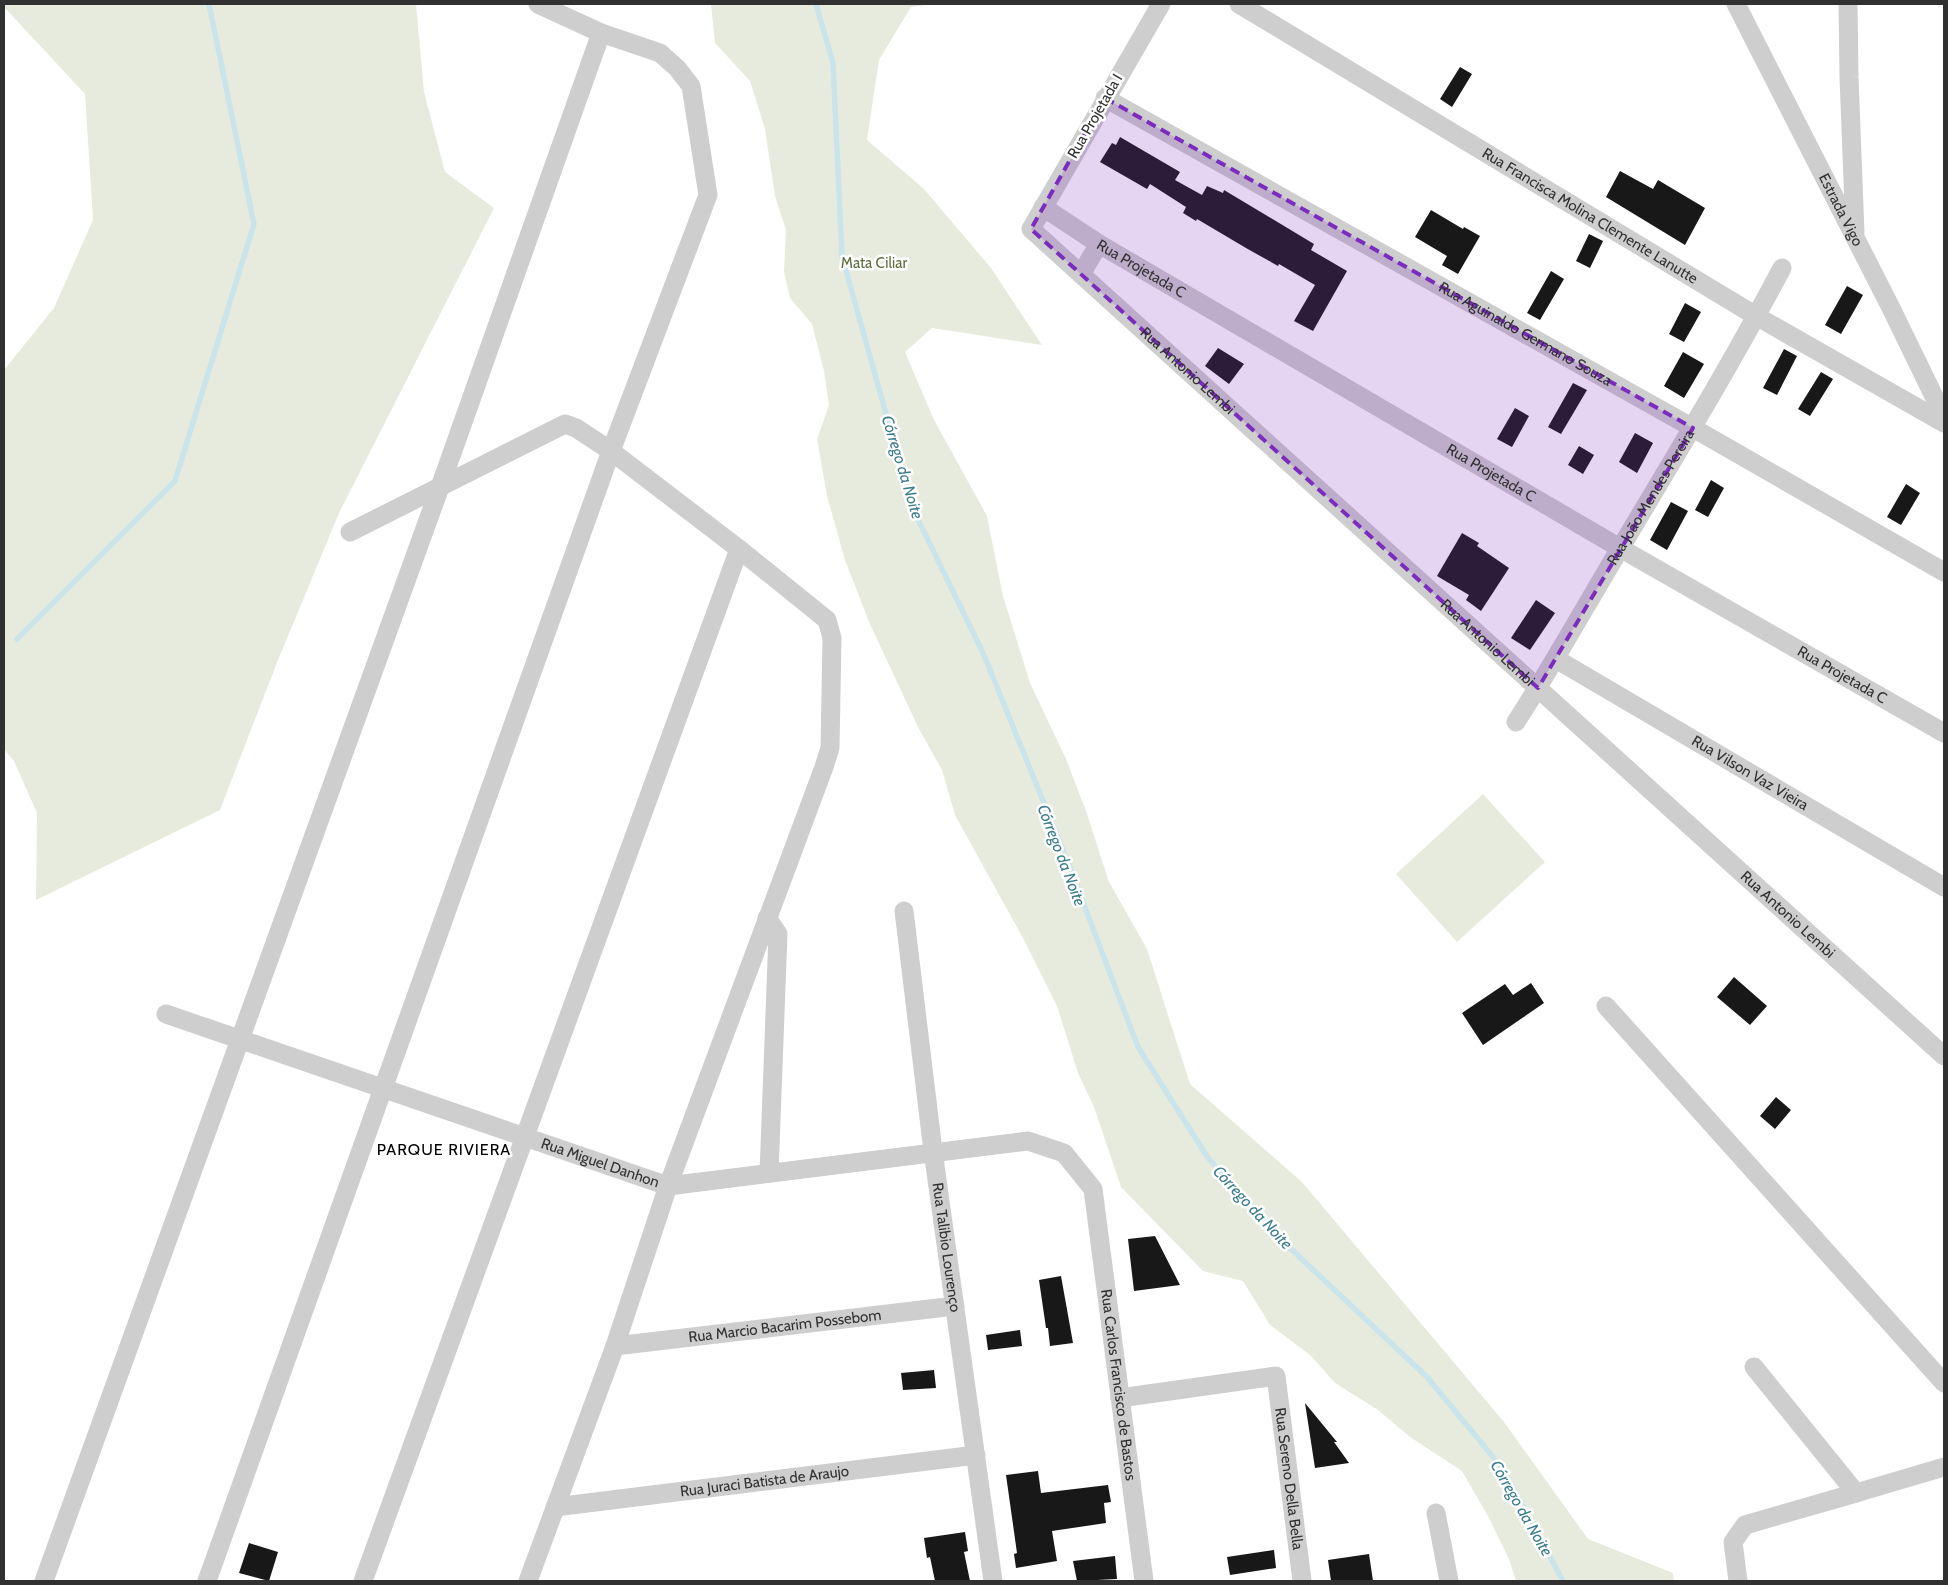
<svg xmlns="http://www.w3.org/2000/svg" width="1948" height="1585" font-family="Cabin,sans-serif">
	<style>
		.green { fill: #e7ebdd }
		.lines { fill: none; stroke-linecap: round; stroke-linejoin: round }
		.stream { stroke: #cae4eb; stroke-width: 5.5 }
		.building { fill: #181818 }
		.street { stroke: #cecece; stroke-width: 19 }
		.marked { fill: #7b2cbf; fill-opacity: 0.2; stroke: #7b2cbf; stroke-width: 4; stroke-dasharray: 10 6; stroke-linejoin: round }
		.labels { text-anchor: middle; stroke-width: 5; stroke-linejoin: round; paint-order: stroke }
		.street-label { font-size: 15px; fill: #313131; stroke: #fff }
		.park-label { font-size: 15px; fill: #5d6e3e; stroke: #fff }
		.water-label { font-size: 16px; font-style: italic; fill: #3c7d8e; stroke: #fff }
		.neighbourhood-label { font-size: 16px; letter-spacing: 1px; fill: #000; stroke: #fff }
	</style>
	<rect width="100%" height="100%" fill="#fff"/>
	<path class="green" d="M4,4h412l8,88 21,80 49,36 -155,305 -63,152 -56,145 -184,90 1,-87 -23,-52 -10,-12v-379l50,-62 39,-88 -8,-126 -81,-87z
		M711,4h220l-20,3 -32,53 -12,80 57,49 67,79 51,77 -110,-17 -27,24 29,68 53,96 16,80 27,87 36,76 20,52 23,71 38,67 43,135 112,98 202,240 84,117 85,34 1,8h-158l-7,-22 -20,-41 -27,-47 -52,-34 -32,-27 -43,-27 -25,-28 -40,-30 -27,-44 -40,-10 -82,-84 -27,-80 -16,-34 -21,-67 -34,-68 -68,-123 -13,-45 -23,-41 -50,-107 -24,-62 -18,-64 -10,-57 12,-34 -5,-34 -12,-47 -22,-26 -6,-26 2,-42 -11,-34 -10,-67 -15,-48 -35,-38z
		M1483,794l62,68 -88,80 -61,-68z"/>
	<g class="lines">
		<path class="stream" d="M816,4l17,59 9,193 70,251 72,148 83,205 71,187 70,111 82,90 137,129 76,92 60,112
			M17,639l158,-158 79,-257 -45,-220"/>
	</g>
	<path class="building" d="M1460,67l12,7 -20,33 -12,-8z
		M1120,137l60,35 -5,8 27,15 5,-9 16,7 1,-3 90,54 -3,6 36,21 -34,60 -19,-10 21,-36 -36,-21 -1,2 -32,-18 -49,-29 -1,2 -13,-8 3,-6 -36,-23 -3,5 -47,-27 12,-19 4,2z
		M1620,171l33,18 5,-9 47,28 -20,37 -79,-48z
		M1431,210l32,19 1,-2 16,9 -22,38 -16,-9 5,-9 -32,-19z
		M1589,234l14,7 -13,27 -14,-7z
		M1551,271l13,8 -24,41 -13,-7z
		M1847,286l16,9 -22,39 -16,-9z
		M1685,303l16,9 -17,30 -15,-8z
		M1218,348l26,16 -15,20 -24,-18z
		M1784,349l13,7 -20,39 -14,-7z
		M1683,352l21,12 -20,34 -20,-12z
		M1821,372l12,7 -23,37 -12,-7z
		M1573,383l14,7 -26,44 -13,-7z
		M1515,408l14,8 -17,31 -15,-8z
		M1635,433l18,10 -16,30 -18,-11z
		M1579,446l15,9 -11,19 -15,-9z
		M1711,480l13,8 -16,29 -13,-7z
		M1906,484l14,9 -19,32 -14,-8z
		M1671,502l17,9 -21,39 -17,-10z
		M1462,533l17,10 -2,3 32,22 -28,43 -15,-11 3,-5 -32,-19z
		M1536,600l19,13 -25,37 -19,-12z
		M1734,977l33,29 -17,19 -33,-28z
		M1531,983l13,20 -61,42 -21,-32 43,-29 8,11z
		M1776,1097l15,13 -16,19 -15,-13z
		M1155,1236l25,49 -46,6 -6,-52z
		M1061,1276l12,67 -23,3 -2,-18h-2l-7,-48z
		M1020,1330l2,16 -34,4 -2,-15z
		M934,1370l2,18 -33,2 -2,-17z
		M1305,1403l32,39h-3l15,21 -34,5z
		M1038,1471l3,22 67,-8 3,17 -7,1 2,20 -54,8 5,30 -41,7 -2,-14 3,-1 -11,-78z
		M965,1532l3,19 -4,1 6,29h-35l-5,-24 -3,1 -3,-20z
		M249,1543l29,9 -9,29 -30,-8z
		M1274,1550l2,18 -46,7 -3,-18z
		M1369,1554l4,27h-42l-3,-21z
		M1115,1556l2,23 -40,2 -4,-20z"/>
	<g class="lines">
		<g class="street">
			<path id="s1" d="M1161,4l-130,225 913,827"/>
			<path id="s2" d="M1239,4l517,312 188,107"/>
			<path id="s3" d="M1736,4l155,304 53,109"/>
			<path d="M1848,4l1,73 6,156"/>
			<path id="s4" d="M1105,98l588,330 251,144"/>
			<path id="s5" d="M1043,207l56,37 521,304 324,185"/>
			<path d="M1081,274l18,-30"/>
			<path d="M350,532l215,-108 11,4 35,23 128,98 88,71 5,18 -2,110 -6,19 -156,419 -53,160 -87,235"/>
			<path id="s6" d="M1556,659l388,228"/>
			<path id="s7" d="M1516,722c37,-57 70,-117 105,-175 55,-92 111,-184 161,-279"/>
			<path id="s8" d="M904,911l29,240 60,430"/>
			<path d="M767,918l11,16 -9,239"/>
			<path d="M1606,1006l338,377"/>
			<path id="s9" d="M166,1014l502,172 360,-45 36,12 29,36 51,392"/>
			<path id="s10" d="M615,1346l340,-40"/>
			<path d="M1754,1367l102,126 88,-26"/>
			<path id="s11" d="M1120,1398l156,-22 26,205"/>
			<path id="s12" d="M555,1507l421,-52"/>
			<path d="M1436,1513l13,68"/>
			<path d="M44,1581l396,-1094 161,-454"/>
			<path d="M207,1581l404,-1130 97,-256 -17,-109 -14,-18 -17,-15 -59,-20 -63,-29"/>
			<path d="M363,1581l376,-1032"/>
			<path d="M1738,1581l-5,-39 12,-17 111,-32"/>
		</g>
	</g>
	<path class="marked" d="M1105,98l588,330 -155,260 -507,-459z"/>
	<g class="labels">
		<g class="street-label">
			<text transform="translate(1095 116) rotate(-60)" y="5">Rua Projetada I</text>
			<text dy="5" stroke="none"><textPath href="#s3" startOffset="231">Estrada Vigo</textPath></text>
			<text dy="5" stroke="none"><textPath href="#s2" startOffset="410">Rua Francisca Molina Clemente Lanutte</textPath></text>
			<text dy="5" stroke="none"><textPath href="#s5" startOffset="116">Rua Projetada C</textPath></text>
			<text dy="5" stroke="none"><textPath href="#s4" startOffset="482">Rua Aguinaldo Germano Souza</textPath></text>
			<text dy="5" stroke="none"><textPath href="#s1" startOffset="471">Rua Antonio Lembi</textPath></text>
			<text dy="5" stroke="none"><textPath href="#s5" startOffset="521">Rua Projetada C</textPath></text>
			<text dy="5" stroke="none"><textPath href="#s7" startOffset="262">Rua João Mendes Pereira</textPath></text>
			<text dy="5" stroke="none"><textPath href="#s1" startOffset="876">Rua Antonio Lembi</textPath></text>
			<text dy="5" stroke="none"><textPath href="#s5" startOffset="926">Rua Projetada C</textPath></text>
			<text dy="5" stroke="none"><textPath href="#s6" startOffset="225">Rua Vilson Vaz Vieira</textPath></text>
			<text dy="5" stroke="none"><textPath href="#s1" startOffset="1281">Rua Antonio Lembi</textPath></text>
			<text dy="5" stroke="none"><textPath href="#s9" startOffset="459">Rua Miguel Danhon</textPath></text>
			<text dy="5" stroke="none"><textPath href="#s8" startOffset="339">Rua Talibio Lourenço</textPath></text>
			<text dy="5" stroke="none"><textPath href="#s10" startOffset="171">Rua Marcio Bacarim Possebom</textPath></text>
			<text dy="5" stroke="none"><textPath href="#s9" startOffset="1175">Rua Carlos Francisco de Bastos</textPath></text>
			<text dy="5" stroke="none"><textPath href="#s11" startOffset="261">Rua Sereno Della Bella</textPath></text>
			<text dy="5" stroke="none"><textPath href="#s12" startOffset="211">Rua Juraci Batista de Araujo</textPath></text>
		</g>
		<g class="park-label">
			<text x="874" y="268">Mata Ciliar</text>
		</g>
		<g class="water-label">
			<text transform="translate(903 467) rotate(73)" y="6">Córrego da Noite</text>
			<text transform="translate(1062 855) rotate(69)" y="6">Córrego da Noite</text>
			<text transform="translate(1253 1207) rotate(47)" y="6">Córrego da Noite</text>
			<text transform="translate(1522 1508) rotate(60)" y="6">Córrego da Noite</text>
		</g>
		<g class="neighbourhood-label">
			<text x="444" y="1155">PARQUE RIVIERA</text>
		</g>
	</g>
	<rect width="1948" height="1585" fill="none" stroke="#313131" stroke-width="10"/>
</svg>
